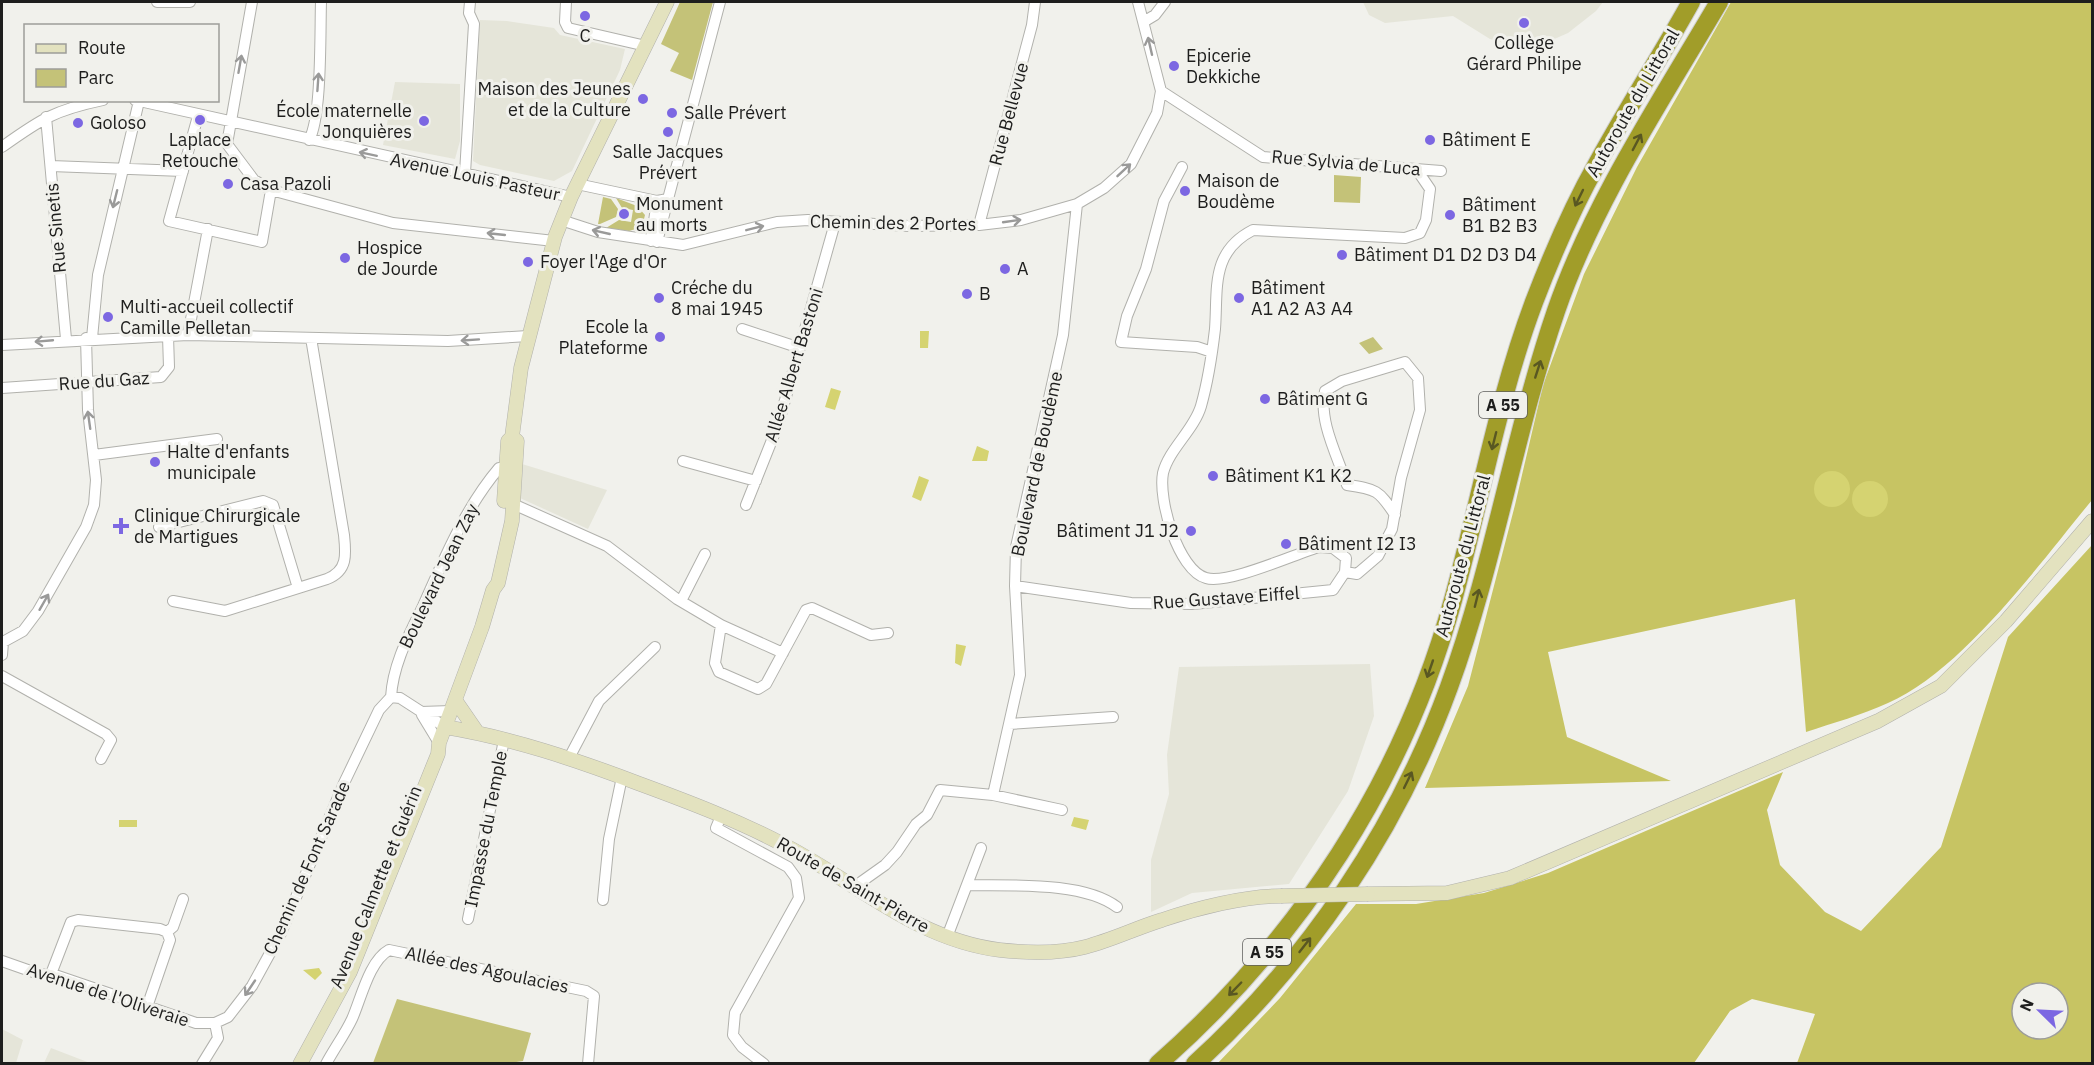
<svg xmlns="http://www.w3.org/2000/svg" width="2094" height="1065" font-family="'IBM Plex Sans',sans-serif">
	<style>
		.built { fill: #e5e5d9 }
		.green { fill: #c4c278 }
		.forest { fill: #c7c463; fill-rule: evenodd }
		.water { fill: #d5d371 }
		.lines { fill: none; stroke-linecap: round; stroke-linejoin: round }
		.minor-casing { stroke: #b1b1ac; stroke-width: 12 }
		.secondary-casing { stroke: #b1b1ac; stroke-width: 15 }
		.motorway-casing { stroke: #cececd; stroke-width: 20 }
		.minor { stroke: #fff; stroke-width: 10 }
		.secondary { stroke: #e3e2bf; stroke-width: 14 }
		.motorway { stroke: #a19d29; stroke-width: 18 }
		.secondary-bridge-casing { stroke: #b1b1ac; stroke-width: 15; stroke-linecap: butt }
		.secondary-bridge { stroke: #e3e2bf; stroke-width: 14 }
		.oneway { stroke: #9a9a99 }
		.oneway2 { stroke: #595722 }
		.poi-dot { fill: #7c67e2; stroke: #f1f1ec; stroke-width: 2 }
		.labels { text-anchor: middle; stroke-width: 6; stroke-linejoin: round; paint-order: stroke }
		.shield { fill: #f1f1ec; stroke: #5d5d5b; stroke-width: 1.5 }
		.shield-label { font-size: 16px; font-weight: bold; fill: #1e1e1d }
		.poi-label { font-size: 18px; fill: #1e1e1d; stroke: #f1f1ec; text-anchor: start }
		.street-label { font-size: 18px; fill: #1e1e1d; stroke: #f1f1ec }
	</style>
	<rect width="100%" height="100%" fill="#f1f1ec"/>
	<path class="built" d="M1363,2h240l-7,9 -28,22 -16,7 -27,4h-18l-17,-5 -37,-23 -68,7 -16,-8z
		M480,20l27,1 47,7 6,7 65,14 -5,21 -48,101 -18,10 -74,-16 -7,-4z
		M395,82l65,2v57l-5,18 -72,-14z
		M522,464l85,26 -19,39 -68,-31z
		M1370,664l4,52 -26,75 -59,93 -97,9 -41,19v-52l18,-66 -2,-39 12,-88z
		M2,1029l21,11 -7,23h-14z
		M51,1048l39,15h-46z"/>
	<path class="green" d="M680,2h33l-21,78 -22,-9 9,-18 -18,-9z
		M1334,175l27,2 -1,26 -26,-1z
		M603,197l8,2 7,10 -2,8 -16,7h-2z
		M616,198l21,8 8,9 -3,12 -13,4 -23,-3 13,-8 12,2 2,-12 -11,-2z
		M1373,337l10,12 -14,5 -10,-11z
		M397,999l134,34 -8,28 -19,3 -131,-1z"/>
	<path class="forest" d="M1731,2h361v498c-52,63 -129,170 -204,203 -26,12 -55,20 -82,29l-11,-133 -247,53 19,85 104,44 -246,7 43,-102 47,-181 28,-120 41,-111 53,-107z
		M2092,545v518h-295l18,-49 -63,-15 -22,12 -36,52 -477,1 63,-66 76,-94h60l68,-11 64,-20 235,-101 -16,38 13,55 45,47 36,19 80,-84 67,-210zM2022,993h36v36h-36z"/>
	<path class="water" d="M920,331h9l-1,17h-8z
		M831,388l10,3 -6,19 -10,-3z
		M977,446l12,5 -2,10h-15z
		M1814 489a18 18 0 1 1 36 0a18 18 0 1 1-36 0Z
		M919,476l10,4 -8,21 -9,-4z
		M1852 499a18 18 0 1 1 36 0a18 18 0 1 1-36 0Z
		M956,644l10,2 -5,20 -6,-3z
		M1074,817l15,3 -3,10 -15,-4z
		M119,820h18v7h-18z
		M319,968l3,5 -7,7 -12,-10z"/>
	<g class="lines">
		<g class="minor-casing">
			<path id="minor" d="M157,2h33
				M252,2l-25,142 27,36 17,10 122,33 161,18
				M566,2l-1,20 3,6 78,18
				M1145,21l10,-6 10,-13
				M1161,91l102,66 178,14
				M135,100l436,97
				M198,116l-29,105 93,21 9,-52
				M46,117l20,222
				M309,140c13,-23 11,-108 12,-138
				M2,147c39,-28 53,-37 101,-47
				M51,166l132,5
				M1182,167l-18,34 -18,68 -19,47 -6,26 76,5 15,5
				M465,173l9,-149 -5,-11 1,-11
				M577,184l80,17 11,-2 52,-197
				M561,220l37,12 85,13 94,-23 31,-2 101,6 70,-1 42,-5 56,-16 27,-16 27,-24 26,-51 4,-22 -23,-89
				M979,225l53,-200 3,-23
				M651,241l6,-40
				M657,242l11,-43
				M742,329l58,19
				M188,335l20,-106
				M92,338l6,-63 41,-174
				M2,345l186,-10 260,6 80,-5
				M2,388l159,-11 8,-10 -1,-31
				M94,455l123,-16
				M683,461l73,20
				M513,504l94,42 70,53 44,26 62,28
				M746,505l32,-80 57,-202
				M159,527l104,-26 10,4 25,83
				M1345,572l12,2 21,-18 14,-27 9,-51 19,-68 -2,-32 -13,-16 -63,19 -17,10c-7,30 13,66 22,94 29,4 32,5 48,30
				M1015,586l116,17 62,1 140,-14 12,-18 1,-14 -13,-10 -14,-1c-24,7 -92,38 -113,31 -28,-8 -48,-78 -43,-105 6,-24 31,-43 38,-67 7,-25 11,-51 14,-77 3,-40 -5,-77 38,-99l152,8 15,-5 6,-13 4,-31 -13,-19
				M173,601l52,10 102,-32c21,-8 19,-25 17,-44l-33,-197
				M681,601l24,-47
				M721,625l-6,38 4,9 39,17 8,-5 40,-74 6,-2 59,27 17,-2
				M3,642l20,-11 15,-20 48,-84 8,-22 2,-25 -8,-70 -2,-72
				M2,655l1,-13
				M2,676l104,58 5,6 -10,19
				M391,697c2,-33 18,-62 32,-91 21,-47 42,-98 76,-138h7
				M391,697l9,1 45,29
				M421,712l30,-1
				M422,715l17,28
				M1009,724l104,-7
				M569,758l30,-57 56,-54
				M993,795l27,-120 -5,-89 1,-39 47,-212 14,-131
				M721,816l-5,12 72,39 8,11 3,20 -64,115 -2,22 9,12 22,17
				M967,885c43,1 116,-4 150,22
				M854,887l31,-22 12,-13 19,-28 11,-9 13,-25 53,5 69,15
				M603,900l6,-61 13,-62
				M468,919l36,-179
				M167,932l6,-5 10,-28
				M947,937l34,-89
				M2,961l37,13 16,1 141,48h19l13,-6 24,-31 29,-53 63,-150 35,-73 12,-13
				M51,974l20,-52 7,-2 82,9 7,3 3,8 -23,67
				M202,1064l16,-26 -3,-15
				M326,1064c8,-15 19,-30 26,-45 9,-20 17,-58 37,-69l197,41 8,5 -6,68"/>
		</g>
		<g class="secondary-casing">
			<path id="secondary" d="M504,501l4,-60 4,-4 9,-69 34,-131 16,-40 96,-195
				M455,700l22,32
				M445,727c67,11 132,33 195,57 49,18 99,37 146,62 71,37 131,94 214,104 27,3 58,4 85,-3 27,-7 51,-19 77,-27 35,-12 83,-24 119,-24
				M1368,894l79,-1 63,-15 368,-157 63,-35 65,-65 86,-100
				M300,1064l50,-92 88,-218 1,-11 43,-116 11,-37 5,-7 14,-62 5,-80 -5,-4"/>
		</g>
		<g class="motorway-casing">
			<path id="motorway" d="M1158,1064c141,-124 245,-282 295,-464 27,-98 45,-202 81,-298 18,-47 38,-94 63,-138 30,-55 64,-108 94,-162
				M1195,1064c113,-103 202,-234 254,-377 45,-123 65,-253 107,-376 38,-110 105,-210 163,-309"/>
		</g>
		<use href="#minor" class="minor"/>
		<use href="#secondary" class="secondary"/>
		<use href="#motorway" class="motorway"/>
		<g class="secondary-bridge-casing">
			<path id="secondary-bridge" d="M1281,896l87,-2"/>
		</g>
		<use href="#secondary-bridge" class="secondary-bridge"/>
	</g>
	<defs><path id="oneway-shaft" d="M-6 0H5M1.5-3L5.5 0L1.5 3" fill="none" stroke-width="1.6" stroke-linecap="round" stroke-linejoin="round" transform="scale(1.5)"/></defs>
	<g class="oneway">
		<use href="#oneway-shaft" transform="translate(1150 46) rotate(-103)"/>
		<use href="#oneway-shaft" transform="translate(240 64) rotate(-80)"/>
		<use href="#oneway-shaft" transform="translate(318 82) rotate(-86)"/>
		<use href="#oneway-shaft" transform="translate(368 154) rotate(-168)"/>
		<use href="#oneway-shaft" transform="translate(1124 170) rotate(-43)"/>
		<use href="#oneway-shaft" transform="translate(115 199) rotate(104)"/>
		<use href="#oneway-shaft" transform="translate(1012 221) rotate(-8)"/>
		<use href="#oneway-shaft" transform="translate(755 228) rotate(-14)"/>
		<use href="#oneway-shaft" transform="translate(601 232) rotate(-167)"/>
		<use href="#oneway-shaft" transform="translate(496 234) rotate(-174)"/>
		<use href="#oneway-shaft" transform="translate(470 340) rotate(176)"/>
		<use href="#oneway-shaft" transform="translate(44 341) rotate(175)"/>
		<use href="#oneway-shaft" transform="translate(89 420) rotate(-98)"/>
		<use href="#oneway-shaft" transform="translate(44 602) rotate(-60)"/>
		<use href="#oneway-shaft" transform="translate(250 988) rotate(124)"/>
	</g>
	<g class="oneway2">
		<use href="#oneway-shaft" transform="translate(1637 142) rotate(-62)"/>
		<use href="#oneway-shaft" transform="translate(1579 198) rotate(116)"/>
		<use href="#oneway-shaft" transform="translate(1538 369) rotate(-72)"/>
		<use href="#oneway-shaft" transform="translate(1494 441) rotate(104)"/>
		<use href="#oneway-shaft" transform="translate(1477 598) rotate(-76)"/>
		<use href="#oneway-shaft" transform="translate(1430 669) rotate(109)"/>
		<use href="#oneway-shaft" transform="translate(1408 780) rotate(-64)"/>
		<use href="#oneway-shaft" transform="translate(1305 945) rotate(-52)"/>
		<use href="#oneway-shaft" transform="translate(1235 989) rotate(134)"/>
	</g>
	<g class="poi-dot">
		<circle cx="585" cy="16" r="6"/>
		<circle cx="1524" cy="23" r="6"/>
		<circle cx="1174" cy="66" r="6"/>
		<circle cx="643" cy="99" r="6"/>
		<circle cx="672" cy="113" r="6"/>
		<circle cx="200" cy="120" r="6"/>
		<circle cx="424" cy="121" r="6"/>
		<circle cx="78" cy="123" r="6"/>
		<circle cx="668" cy="132" r="6"/>
		<circle cx="1430" cy="140" r="6"/>
		<circle cx="228" cy="184" r="6"/>
		<circle cx="1185" cy="191" r="6"/>
		<circle cx="624" cy="214" r="6"/>
		<circle cx="1450" cy="215" r="6"/>
		<circle cx="1342" cy="255" r="6"/>
		<circle cx="345" cy="258" r="6"/>
		<circle cx="528" cy="262" r="6"/>
		<circle cx="1005" cy="269" r="6"/>
		<circle cx="967" cy="294" r="6"/>
		<circle cx="659" cy="298" r="6"/>
		<circle cx="1239" cy="298" r="6"/>
		<circle cx="108" cy="317" r="6"/>
		<circle cx="660" cy="337" r="6"/>
		<circle cx="1265" cy="399" r="6"/>
		<circle cx="155" cy="462" r="6"/>
		<circle cx="1213" cy="476" r="6"/>
		<path d="M118 517h6v6h6v6h-6v6h-6v-6h-6v-6h6z"/>
		<circle cx="1191" cy="531" r="6"/>
		<circle cx="1286" cy="544" r="6"/>
	</g>
	<g class="labels">
		<g class="shield">
			<rect x="1479" y="392" width="48" height="26" rx="4.5"/>
			<rect x="1243" y="939" width="48" height="26" rx="4.5"/>
		</g>
		<g class="shield-label">
			<text x="1503" y="411">A 55</text>
			<text x="1267" y="958">A 55</text>
		</g>
		<g class="poi-label">
			<text x="585" y="42" text-anchor="middle">C</text>
			<text x="1524" y="49" text-anchor="middle">Collège<tspan x="1524" dy="21">Gérard Philipe</tspan></text>
			<text x="1186" y="62">Epicerie<tspan x="1186" dy="21">Dekkiche</tspan></text>
			<text x="631" y="95" text-anchor="end">Maison des Jeunes<tspan x="631" dy="21">et de la Culture</tspan></text>
			<text x="412" y="117" text-anchor="end">École maternelle<tspan x="412" dy="21">Jonquières</tspan></text>
			<text x="684" y="119">Salle Prévert</text>
			<text x="90" y="129">Goloso</text>
			<text x="200" y="146" text-anchor="middle">Laplace<tspan x="200" dy="21">Retouche</tspan></text>
			<text x="1442" y="146">Bâtiment E</text>
			<text x="668" y="158" text-anchor="middle">Salle Jacques<tspan x="668" dy="21">Prévert</tspan></text>
			<text x="1197" y="187">Maison de<tspan x="1197" dy="21">Boudème</tspan></text>
			<text x="240" y="190">Casa Pazoli</text>
			<text x="636" y="210">Monument<tspan x="636" dy="21">au morts</tspan></text>
			<text x="1462" y="211">Bâtiment<tspan x="1462" dy="21">B1 B2 B3</tspan></text>
			<text x="357" y="254">Hospice<tspan x="357" dy="21">de Jourde</tspan></text>
			<text x="1354" y="261">Bâtiment D1 D2 D3 D4</text>
			<text x="540" y="268">Foyer l'Age d'Or</text>
			<text x="1017" y="275">A</text>
			<text x="671" y="294">Créche du<tspan x="671" dy="21">8 mai 1945</tspan></text>
			<text x="1251" y="294">Bâtiment<tspan x="1251" dy="21">A1 A2 A3 A4</tspan></text>
			<text x="979" y="300">B</text>
			<text x="120" y="313">Multi-accueil collectif<tspan x="120" dy="21">Camille Pelletan</tspan></text>
			<text x="648" y="333" text-anchor="end">Ecole la<tspan x="648" dy="21">Plateforme</tspan></text>
			<text x="1277" y="405">Bâtiment G</text>
			<text x="167" y="458">Halte d'enfants<tspan x="167" dy="21">municipale</tspan></text>
			<text x="1225" y="482">Bâtiment K1 K2</text>
			<text x="134" y="522">Clinique Chirurgicale<tspan x="134" dy="21">de Martigues</tspan></text>
			<text x="1179" y="537" text-anchor="end">Bâtiment J1 J2</text>
			<text x="1298" y="550">Bâtiment I2 I3</text>
		</g>
		<g class="street-label">
			<text transform="translate(1633 103) rotate(-60)" y="6">Autoroute du Littoral</text>
			<text transform="translate(1009 114) rotate(-75)" y="6">Rue Bellevue</text>
			<text transform="translate(1346 163) rotate(5)" y="6">Rue Sylvia de Luca</text>
			<text transform="translate(475 177) rotate(12)" y="6">Avenue Louis Pasteur</text>
			<text transform="translate(893 223) rotate(1)" y="6">Chemin des 2 Portes</text>
			<text transform="translate(56 228) rotate(-95)" y="6">Rue Sinetis</text>
			<text transform="translate(794 365) rotate(-73)" y="6">Allée Albert Bastoni</text>
			<text transform="translate(104 381) rotate(-4)" y="6">Rue du Gaz</text>
			<text transform="translate(1037 464) rotate(-78)" y="6">Boulevard de Boudème</text>
			<text transform="translate(1463 556) rotate(-75)" y="6">Autoroute du Littoral</text>
			<text transform="translate(439 576) rotate(-64)" y="6">Boulevard Jean Zay</text>
			<text transform="translate(1226 598) rotate(-4)" y="6">Rue Gustave Eiffel</text>
			<text transform="translate(486 829) rotate(-79)" y="6">Impasse du Temple</text>
			<text transform="translate(307 868) rotate(-66)" y="6">Chemin de Font Sarade</text>
			<text transform="translate(853 885) rotate(30)" y="6">Route de Saint-Pierre</text>
			<text transform="translate(376 887) rotate(-68)" y="6">Avenue Calmette et Guérin</text>
			<text transform="translate(487 970) rotate(12)" y="6">Allée des Agoulacies</text>
			<text transform="translate(108 995) rotate(18)" y="6">Avenue de l'Oliveraie</text>
		</g>
	</g>
	<rect width="2094" height="1065" fill="none" stroke="#1e1e1d" stroke-width="6"/>
	<rect x="24" y="24" width="195" height="78" fill="#f1f1ec" stroke="#9d9d99" stroke-width="1.5"/>
	<rect x="36" y="44" width="30" height="9" fill="#e3e2bf" stroke="#9d9d99" stroke-width="1.5"/>
	<text x="78" y="54" font-size="18" fill="#1e1e1d">Route</text>
	<rect x="36" y="69" width="30" height="18" fill="#c4c278" stroke="#9d9d99" stroke-width="1.5"/>
	<text x="78" y="84" font-size="18" fill="#1e1e1d">Parc</text>
	<g transform="translate(2040 1011) rotate(294)"><circle r="28" fill="#f1f1ec" stroke="#9d9d99" stroke-width="1.5"/>
	<path d="M0-4.5L10 22L0 15L-10 22Z" fill="#7c67e2"/>
	<text y="-9" font-size="16" font-weight="bold" text-anchor="middle" fill="#1e1e1d">N</text>
	</g>
</svg>
